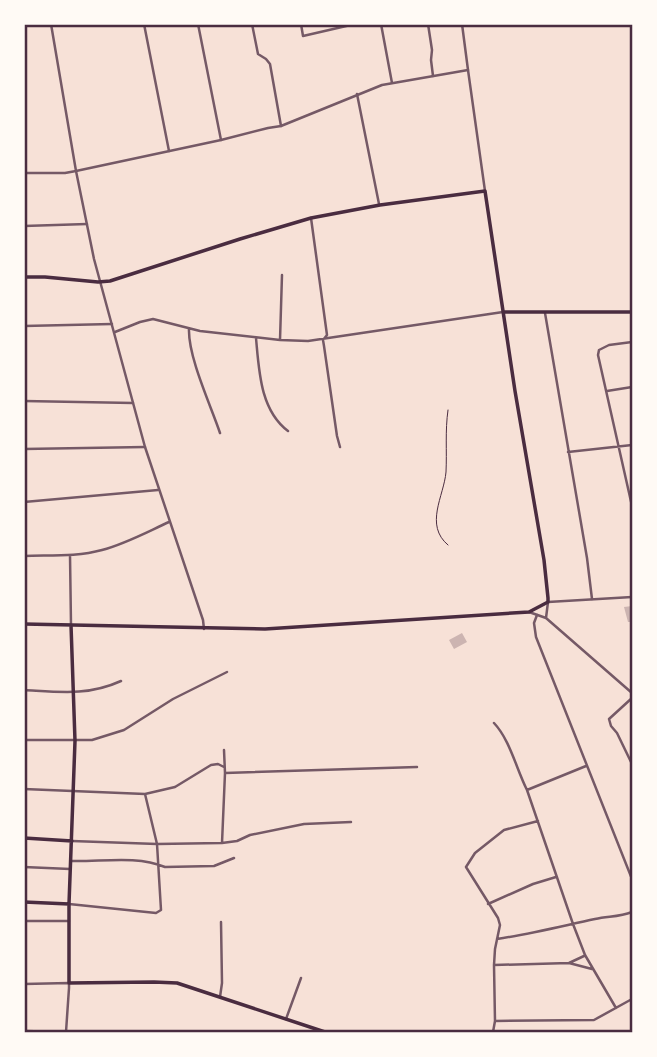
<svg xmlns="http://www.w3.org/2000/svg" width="657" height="1057" font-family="'Crimson Pro',serif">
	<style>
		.building { fill: #ccb4b1 }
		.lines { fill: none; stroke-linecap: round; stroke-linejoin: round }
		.path { stroke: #4a2c40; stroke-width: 1 }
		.minor { stroke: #755966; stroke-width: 2.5 }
		.tertiary { stroke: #755966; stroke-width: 2.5 }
		.secondary { stroke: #4a2c40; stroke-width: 3.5 }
		.neatline { fill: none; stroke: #4a2c40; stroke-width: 2.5 }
	</style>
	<rect width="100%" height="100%" fill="#f7e1d7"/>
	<path class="building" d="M632,606v13h-2v3h-2l-4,-15z
		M462,633l5,9 -13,7 -5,-9z"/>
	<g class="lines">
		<path class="path" d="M448,545c-24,-20 -4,-49 -2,-73 1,-21 -1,-41 2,-62"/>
		<path class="minor" d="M144,24l25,127
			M198,24l23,116
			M252,24l6,30 8,5 4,5 11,62
			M301,24l2,12 52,-12
			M428,24l4,26 -1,10 2,16
			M462,24l6,46
			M357,94l22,110
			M311,218l16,117 -4,5 1,6 13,90 3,11
			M24,226l63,-2
			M545,313l42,245 5,41
			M24,326l88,-2
			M189,329c-1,28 22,77 31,104
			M115,332l25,-10 13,-3 47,12 80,9 28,1 195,-29
			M256,338c3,32 4,72 32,93
			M280,340l2,-65
			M632,342l-23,3 -10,5 -1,5 34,151
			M607,391l25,-4
			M24,401l109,2
			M24,449l121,-2
			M568,452l64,-7
			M24,502l134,-12
			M70,555l1,70
			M24,556c26,-1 53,1 78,-6 23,-6 45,-18 67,-28
			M537,615l-3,8 2,14 96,242
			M24,690c36,2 64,6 97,-9
			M632,698l-23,21 2,7 6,7 15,31
			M494,723c16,17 22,45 33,67l46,134 12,31 31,53
			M24,740h68l32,-10 49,-31 54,-27
			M225,773l192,-6
			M24,789l121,5 30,-7 36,-22 7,-1 6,3
			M527,790l59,-24
			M72,841l85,3 65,-1 15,-2 13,-6 54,-11 47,-2
			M222,843l3,-70 -1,-23
			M71,861c30,1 65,-6 94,6l49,-1 20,-8
			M24,867l46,2
			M69,904l87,9 5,-3 -4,-66 -12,-50
			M488,904l45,-20 23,-7
			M24,921h45
			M497,939c33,-5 65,-13 98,-20 14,-3 24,-2 37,-7
			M569,963l23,6
			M494,965l75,-2 15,-7
			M24,984l45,-1v5l-3,44 -42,-1
			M220,997l2,-14 -1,-61
			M286,1019l15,-41
			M495,1021l99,-1 38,-21
			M493,1032l2,-11 -1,-56 1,-16 5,-24 -2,-7 -32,-51 9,-14 29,-23 34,-9"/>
		<path class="tertiary" d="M51,24l25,147 18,88 51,188 58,173 1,9
			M381,24l11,59
			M24,173h41l11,-2 145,-31 47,-12 13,-2 101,-41 86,-15 17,121
			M529,612l17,6 86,75
			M546,618l2,-16 84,-5"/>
		<path class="secondary" d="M24,277h21l53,5 12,-1 130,-42 71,-21 69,-13 105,-14 30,200 29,169 4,38v4l-19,10 -264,17 -241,-5
			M503,312h129
			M71,625l4,116 -6,163v79l85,-1 23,1 148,49
			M24,838l48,3
			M24,902l45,2"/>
	</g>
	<rect width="657" height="1057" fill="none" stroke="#fffaf5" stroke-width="52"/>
	<rect x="26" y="26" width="605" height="1005" class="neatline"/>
</svg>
